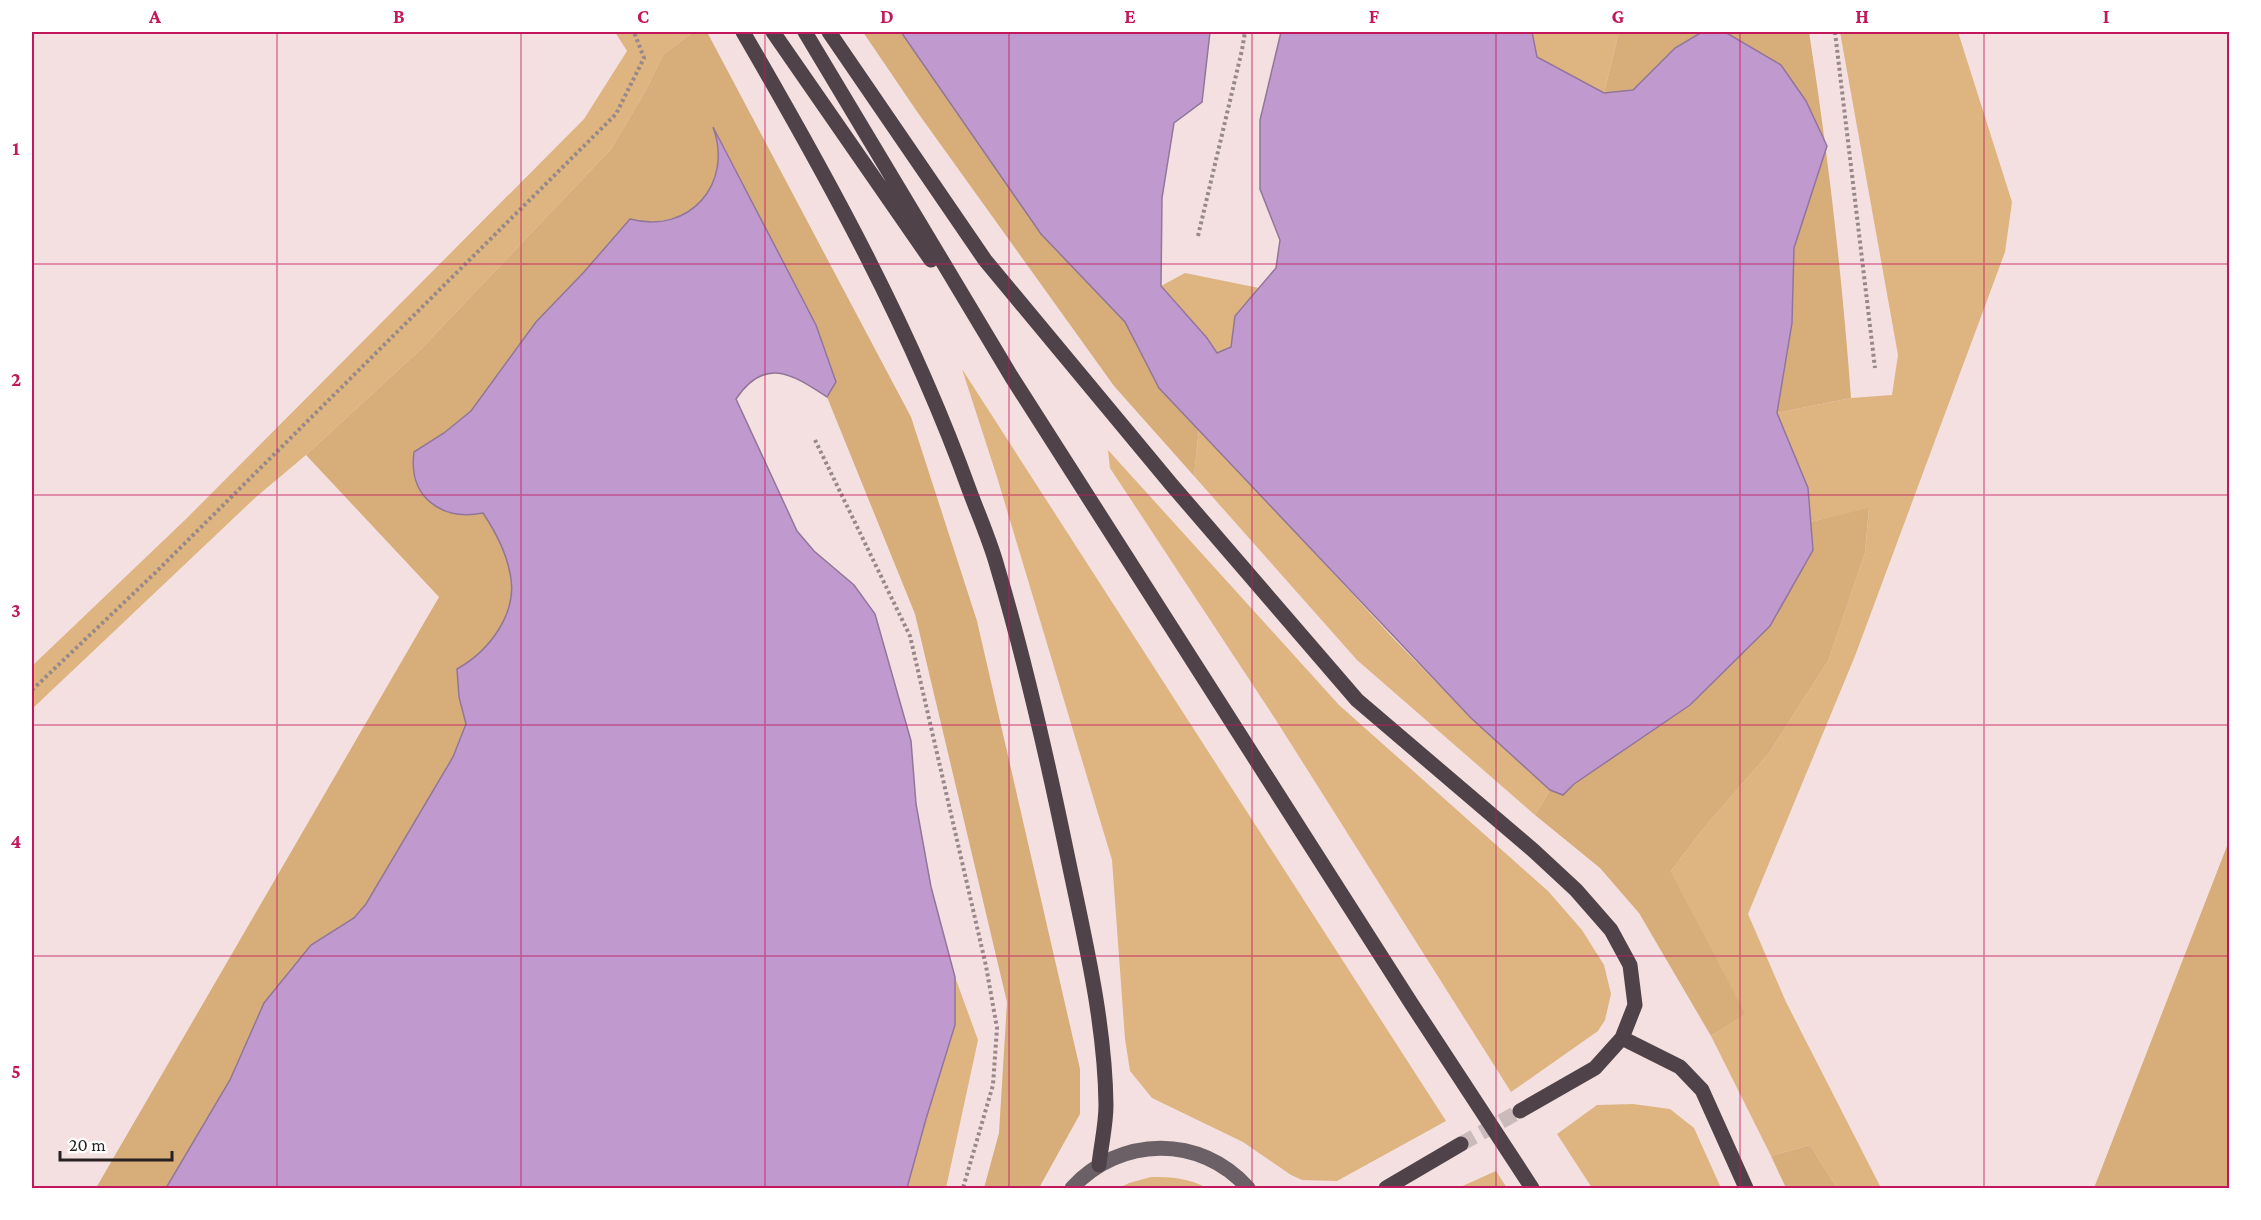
<svg xmlns="http://www.w3.org/2000/svg" width="2261" height="1220" font-family="'Crimson Pro',serif">
	<style>
		.green { fill: #deb481 }
		.forest { fill: #d7ad7a }
		.water { fill: #c09ace; stroke: #92769a; stroke-width: 1.5 }
		.lines { fill: none; stroke-linecap: round; stroke-linejoin: round }
		.primary-tunnel { stroke: #cbbabb; stroke-width: 15; stroke-dasharray: 15 8; stroke-linecap: butt }
		.path { stroke: #978989; stroke-width: 4; stroke-dasharray: 3 3; stroke-linecap: butt }
		.secondary { stroke: #6b6066; stroke-width: 15 }
		.primary { stroke: #4f4349; stroke-width: 15 }
		.grid { fill: none; stroke: #c2185b; stroke-width: 1.5; stroke-opacity: 0.55 }
		.neatline { fill: none; stroke: #c2185b; stroke-width: 2 }
		.grid-label { font-size: 20px; text-anchor: middle; font-weight: bold; fill: #c2185b }
	</style>
	<rect width="100%" height="100%" fill="#f4e0e1"/>
	<path class="green" d="M615,32h78l-30,23 -17,35 -35,59 -190,200 -115,106 -50,42 -224,212v-43l154,-147 398,-400 43,-68z
		M1532,32h87l-15,61 -67,-36z
		M1840,32h118l54,170 -7,50 -150,404 -107,258 38,88 95,186h-44l-27,-43 -39,11 -60,-120 33,-22 -73,-143 32,-42 66,-76 59,-92 37,-108 4,-44 -59,13 -2,-34 -31,-75 74,-15 41,-3 6,-40z
		M1185,273l74,15 -24,28 -4,31 -14,6 -10,-15 -46,-52z
		M962,369l484,752 -109,60 -35,-1 -11,-5 -48,-33 -91,-44 -22,-27 -5,-32 -13,-179 -115,-383z
		M1199,428l194,210 78,80 79,72 -15,25 -178,-155 -163,-184z
		M1108,450l231,255 209,186 34,39 22,35 7,29 -6,26 -7,11 -87,61 -237,-375 -164,-249z
		M955,977l23,63 -32,148h-39l19,-69 29,-94z
		M1633,1104l37,5 24,19 27,60h-129l-35,-54 40,-29z
		M1496,1171l11,17h-49z
		M1151,1177c20,0 38,1 56,11h-88l10,-5z"/>
	<path class="forest" d="M693,32h14l204,385 66,204 103,448v45l-41,74h-55l15,-55 8,-131 -92,-388 -88,-217 9,-15 -120,-248c15,56 -31,99 -86,85l-46,53 -48,50 -65,89 -27,22 -30,19c-5,44 27,70 69,61 12,19 23,38 27,60 9,41 -21,77 -53,97l2,27 7,26 -13,34 -87,147 -12,14 -43,27 -47,58 -34,77 -64,108h-70l343,-591 -133,-142 115,-106 190,-200 35,-59 17,-35z
		M863,32h38l140,202 84,88 34,66 40,40 -5,48 -80,-90 -196,-273z
		M1619,32h83l-27,16 -42,42 -29,3z
		M1726,32h83c19,121 33,243 42,366l-74,15 15,-90 2,-75 33,-102z
		M1869,508l-4,45 -37,108 -59,92 -66,76 -32,42 74,143 -34,22 -72,-123 -39,-45 -65,-53 15,-25 13,5 250,-245 -3,-28z
		M2229,841v347h-135z
		M1810,1145l27,43h-51l-15,-32z"/>
	<path class="water" d="M901,32h309l-8,70 -28,21 -12,75 -1,88 46,52 10,15 14,-6 4,-31 41,-48 4,-28 -20,-51v-69l21,-88h251l5,25 67,36 29,-3 42,-42 27,-16h23l56,33 25,36 21,45 -33,102 -2,75 -15,90 31,75 5,62 -43,76 -80,79 -116,79 -11,11 -13,-5 -79,-72 -312,-330 -34,-66 -84,-88z
		M713,127l103,198 20,57 -9,15c-35,-23 -62,-41 -91,2l61,132 17,20 40,34 21,29 36,127 5,63 15,83 24,90v48l-29,94 -19,69h-741l64,-108 34,-77 47,-58 43,-27 12,-14 87,-147 13,-33 -7,-27 -2,-28c32,-18 62,-56 53,-96 -4,-21 -15,-42 -27,-60 -42,8 -75,-16 -69,-61l30,-19 27,-22 65,-89 48,-50 46,-53c59,16 104,-35 83,-92z"/>
	<g class="lines">
		<path class="primary-tunnel" d="M1461,1144l59,-33"/>
		<path class="path" d="M1835,32l40,336
			M1198,236l44,-186 3,-18
			M815,440l95,196 76,330 11,62 -4,57 -30,103
			M32,690l123,-117 461,-459 28,-56 -10,-26"/>
		<path class="secondary" d="M1072,1188c48,-52 128,-54 176,0"/>
		<path class="primary" d="M743,32c86,148 169,298 227,460 9,24 20,49 27,74 28,94 50,191 70,288 17,82 38,167 39,251 0,20 -5,40 -7,60
			M773,32l158,228
			M805,32l206,344 400,627 121,185
			M829,32l156,228 186,224 186,216 177,151 42,39 35,40 19,35 5,40 -13,33 -27,30 -75,43
			M1622,1038l58,29 22,23 44,98
			M1386,1188l75,-44"/>
	</g>
	<path class="grid" d="M277,32v1156M521,32v1156M765,32v1156M1009,32v1156M1252,32v1156M1496,32v1156M1740,32v1156M1984,32v1156M32,264h2198M32,495h2198M32,725h2198M32,956h2198"/>
	<rect width="2261" height="1220" fill="none" stroke="#ffffff" stroke-width="66"/>
	<path d="M60 1151v9h112v-9" fill="none" stroke="#282121" stroke-width="3"/>
	<text x="69" y="1151" font-size="18" fill="#282121" stroke="#ffffff" stroke-width="4.5" paint-order="stroke">20 m</text>
	<rect x="33" y="33" width="2195" height="1154" class="neatline"/>
	<g class="grid-label">
		<text x="155" y="23">A</text>
		<text x="399" y="23">B</text>
		<text x="643" y="23">C</text>
		<text x="887" y="23">D</text>
		<text x="1130" y="23">E</text>
		<text x="1374" y="23">F</text>
		<text x="1618" y="23">G</text>
		<text x="1862" y="23">H</text>
		<text x="2106" y="23">I</text>
		<text x="16" y="155">1</text>
		<text x="16" y="386">2</text>
		<text x="16" y="617">3</text>
		<text x="16" y="848">4</text>
		<text x="16" y="1078">5</text>
	</g>
</svg>
